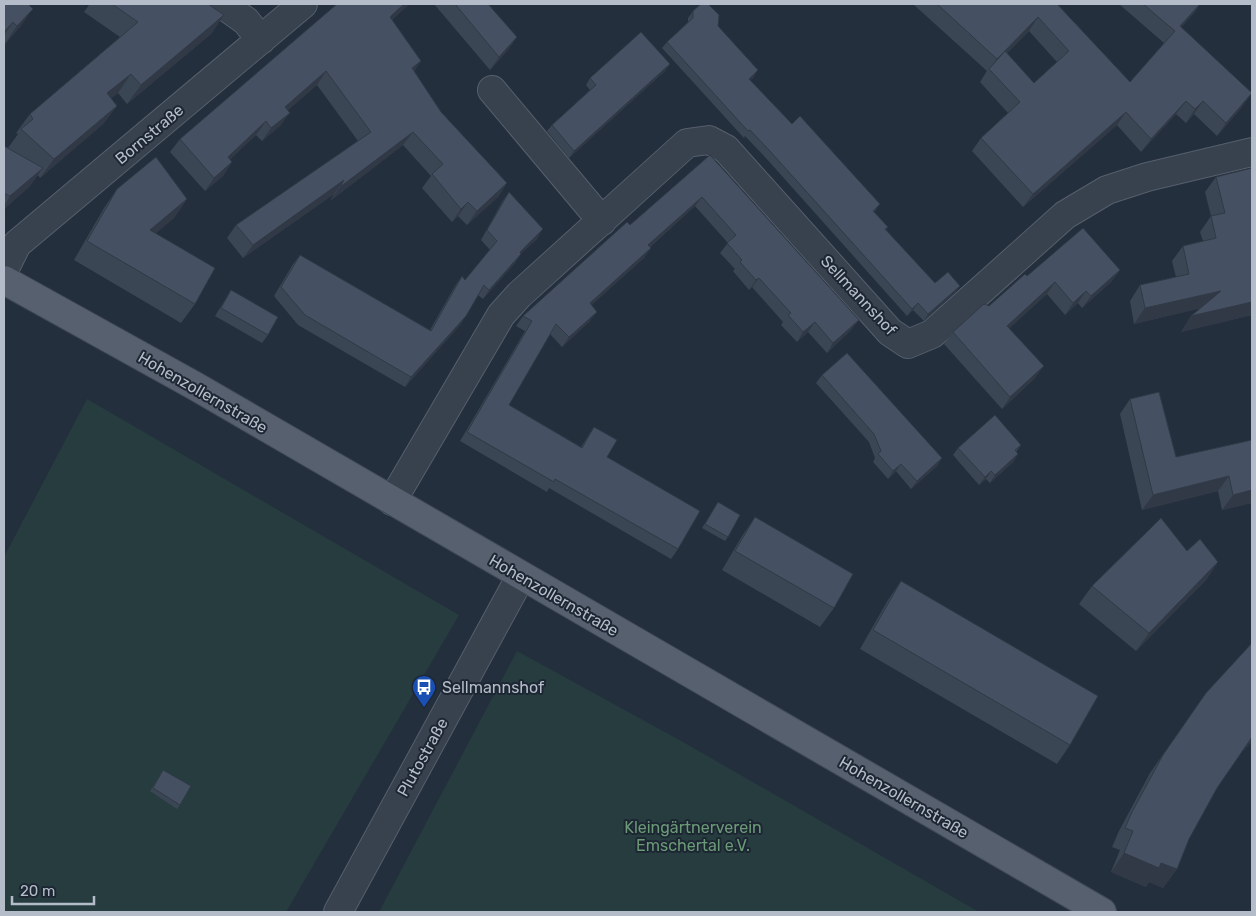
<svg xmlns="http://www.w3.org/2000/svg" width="1256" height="916" font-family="Rubik,sans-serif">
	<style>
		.green { fill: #263c3f }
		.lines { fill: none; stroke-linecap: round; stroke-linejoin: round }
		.minor-casing { stroke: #565f6c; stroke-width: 30 }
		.major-casing { stroke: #414a57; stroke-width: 30 }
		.minor { stroke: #38414e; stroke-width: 28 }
		.major { stroke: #56606e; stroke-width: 28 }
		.wall { fill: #3b4654; fill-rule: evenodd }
		.shaded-wall { fill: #303945 }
		.building { fill: #455162; stroke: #303945 }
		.labels { text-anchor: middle; stroke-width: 4; stroke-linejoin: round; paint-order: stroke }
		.street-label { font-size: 16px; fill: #b4bcc9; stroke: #1d2633 }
		.poi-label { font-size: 16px; fill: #b4bcc9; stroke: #1d2633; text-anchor: start }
		.park-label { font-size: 16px; fill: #6b9a76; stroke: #1d2633 }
	</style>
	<rect width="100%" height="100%" fill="#242f3e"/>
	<path class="green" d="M87,399l372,216 -173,297h-282v-355z
		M517,651l166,91 296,170h-600z"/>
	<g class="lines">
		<g class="minor-casing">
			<path id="minor" d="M222,4l24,17 15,19
				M492,90l110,131
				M4,270l13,-26 286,-240
				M392,501l109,-186 18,-20 168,-152 22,-3 17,9 164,183 18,12 24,-10 133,-119 42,-25 40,-13 105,-25
				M338,912l183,-336"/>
		</g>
		<g class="major-casing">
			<path id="major" d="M4,280l191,106 907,526"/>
		</g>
		<use href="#minor" class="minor"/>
		<use href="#major" class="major"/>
	</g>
	<path class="wall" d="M4,4l27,3 -11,20 -16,18z
		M88,4h120l16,11 -13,19 -84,70 -9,-11 -7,5 6,8 -14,18 -63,54 -2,-3 -9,12 -25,22v-63l4,2 10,-14 -2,-1 14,-19 90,-77 -36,-25 5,-7z
		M409,4l-17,16 29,41 -7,10 27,41 66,71 -9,14 -31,28 -9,-9 -6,6 -30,-34 9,-12 -28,-31 -73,56 4,-7 -91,64 -16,-20 9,-13 122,-84 -41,-56 -29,25 -8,16 -18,15 -6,-6 -26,24 2,3 -9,14 -18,15 -35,-39 10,-13z
		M434,4h54l29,33 -10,14 -17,19z
		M913,4h144l73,78 34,-39 -45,-39h81l-6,9 -13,14 62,79 -26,30 -23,-22 -8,9 -10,-9 -35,38 -24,-27 -94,82 -51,-56 9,-13 27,-25 -28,-31 7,-11zM1029,31l28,31 -23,21 -27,-30z
		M693,11l25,15 36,51 -4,3 42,44 88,80 -6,8 14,15 -2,3 49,53 25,3 -5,6 -31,29 -11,-11 -6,6 -142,-159 -20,-21 -1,2 -82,-90 5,-6 21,-20v-4z
		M665,71l-96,87 -22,-27 5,-6 38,-35 -4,-5 4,-7z
		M710,155l142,174 -25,24 -19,-21 -11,10 -16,-17 2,-3 -31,-35 -3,3 -16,-19 2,-2 -15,-16 8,-10 -33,-37 -45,41 -6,11 -53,47 -1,16 -28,26 -12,-13 -41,71 72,42 13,-20 13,30 71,92 -7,10 -122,-71 -2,4 -87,-51 65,-110 -9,-5 7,-10 107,-91z
		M1252,168v147l-71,17 10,-16 10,-8 -67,16 -4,-23 10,-16 36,-8 -4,-16 11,-15 20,-5 -3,-9 11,-16 -6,-24 11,-15z
		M117,189l70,10 -13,19 -18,15 39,71 -14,19 -107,-63 30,-52z
		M509,192l28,47 -16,14 -6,10 -32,36 -5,-4 -18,30 -55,62 -107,-62 -24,-29 19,-32 7,-9 130,75 25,-44 7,-10 3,4 25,-30 -9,-10 21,-38z
		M1120,270l-9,12 -29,26 -4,-5 -13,12 -18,-21 -38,34 26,50 -33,31 -58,-65 9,-12 36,-26 38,-30z
		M231,290l37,45 -6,8 -47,-27z
		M822,375l120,83 -5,8 -26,23 -15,-18 -8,8 -15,-17 2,-4 -6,-16 -53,-59z
		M1130,399l46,58 76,-17v63l-30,7 -4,-19 -76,19 -22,-96z
		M1021,445l-5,7 2,2 -5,8 -23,21 -4,-4 -7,6 -26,-30 5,-7z
		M718,502l10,35 -3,4 -23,-13z
		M755,517l79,91 -14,19 -98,-57 20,-34z
		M1187,551l31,11 -12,18 -70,71 -57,-47 13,-18z
		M901,581l169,164 -13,19 -197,-115 28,-49z
		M1206,693l34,62 -23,33 -28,51 -12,30 -14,19 -14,-6 -3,5 -35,-15 9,-22 -8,-3 7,-16 31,-58z
		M163,770l17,35 -3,4 -27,-18z"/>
	<path class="shaded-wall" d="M404,4h5l-28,26 9,-13z
		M1200,4l-6,9 -23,26 9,-13z
		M33,9l-13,18 -16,18 13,-19z
		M224,15l-13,19 -84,70 14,-19z
		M1038,17l-9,14 -39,39 7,-11z
		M13,22l-9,13v-3z
		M517,37l-10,14 -17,19 9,-13z
		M421,61l-9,14v-7z
		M670,64l-5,7 -96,87 5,-7z
		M758,70l-4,7 -10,9 5,-7z
		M326,71l-9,14 -42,36 10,-14z
		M131,74l-13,19 -24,19 13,-19z
		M1252,94l-9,12 -26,30 9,-13z
		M1186,101l-10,13 -35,38 10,-13z
		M1203,101l-9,13 -8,9 9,-14z
		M117,106l-14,18 -63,54 14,-19z
		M1126,112l-9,13 -94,82 10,-13z
		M290,113l-10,13 -18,15 9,-13z
		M266,121l-10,14 -38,36 10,-14z
		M413,132l-10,13 -73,56 10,-14z
		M232,162l-9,14 -18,15 9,-13z
		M43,168l-14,19 -25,22v-3l6,-10z
		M344,180l-10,14 -91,64 10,-13z
		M507,183l-9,14 -31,28 10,-14z
		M702,197l-7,9 -54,48 7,-9z
		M187,199l-13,19 -37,31 13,-19z
		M468,202l-10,14 -6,6 9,-13z
		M543,229l-6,10 -24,22 7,-9z
		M651,248l-7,10 -61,55 7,-10z
		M521,254l-6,9 -32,36 6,-9z
		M1120,270l-9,12 -29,26 9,-12z
		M759,278l-7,9 -3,3 7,-10z
		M1055,282l-8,12 -48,44 8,-12z
		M960,286l-5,6 -31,29 4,-7z
		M1086,291l-8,12 -13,12 8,-12z
		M1221,291l-11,15 -76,18 11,-16z
		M1252,302v13l-71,17 10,-16z
		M918,303l-5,7 -6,6 5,-7z
		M597,312l-7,9 -28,26 7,-10z
		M466,316l-6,9 -55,62 6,-10z
		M859,320l-7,9 -25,24 6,-10z
		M815,322l-7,10 -11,10 6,-10z
		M1044,366l-9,12 -33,31 8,-12z
		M1018,454l-5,8 -23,21 5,-8z
		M942,458l-5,8 -26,23 6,-8z
		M901,464l-5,7 -8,8 5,-8z
		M991,471l-5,8 -7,6 6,-8z
		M1229,476l-11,15 -76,19 11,-15z
		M1252,490v13l-30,7 11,-15z
		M1218,562l-12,18 -70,71 13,-18z
		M1252,737v4l-12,14z
		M1124,853l37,10 16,6 -14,19 -14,-6 -3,5 -35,-15z"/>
	<path class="building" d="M4,4h26l-1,1 4,4 -16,17 -4,-4 -9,10z
		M112,4h96l16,11 -83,70 -10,-11 -24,19 10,13 -63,53 -33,-30 12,-10 -3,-5 108,-92z
		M337,4h67l-14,13 31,44 -9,7 29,44 66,71 -30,28 -9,-9 -7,7 -29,-35 11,-10 -30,-32 -73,55 4,-7 -91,65 -17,-20 135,-93 -45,-61 -41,36 5,6 -19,15 -5,-7 -38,36 4,5 -18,16 -34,-39z
		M455,4h33l29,33 -18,20z
		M701,4h7l11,11 -1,11 40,44 -9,9 43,45 8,-8 39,43 41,45 -7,7 15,16 -3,2 50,54 13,-11 12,14 -32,28 -10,-11 -6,6 -143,-159 -19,-20 -2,1 -81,-89 26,-24v-7z
		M937,4h120l73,78 45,-51 -32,-27h57l-20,22 72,67 -26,30 -23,-22 -8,8 -9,-8 -35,38 -25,-27 -93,82 -52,-56 39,-36 -31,-33 16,-18 29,32 35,-32 -31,-34 -41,42z
		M641,32l29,32 -96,87 -22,-26 44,-40 -6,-7z
		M4,146l39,22 -33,28 -6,-3z
		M710,155l149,165 -26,23 -18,-21 -12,10 -15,-17 3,-2 -32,-35 -3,2 -16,-18 2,-2 -15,-17 9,-8 -34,-38 -54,48 3,3 -61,55 7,9 -28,25 -13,-13 -47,81 73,43 12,-21 23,13 -10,17 93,54 -22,38 -123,-70 -1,3 -87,-50 65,-111 -9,-5 104,-94 3,3z
		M156,157l31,42 -37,31 65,38 -20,36 -108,-63 30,-52z
		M1252,168v134l-61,14 30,-25 -76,17 -5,-23 49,-11 -6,-28 33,-8 -5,-22 14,-3 -9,-36z
		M509,192l34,37 -23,23 1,2 -32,36 -5,-5 -18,31 -55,61 -106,-62 -24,-28 19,-32 131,76 31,-55 3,4 32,-39 -10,-11z
		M1083,228l37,42 -29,26 -5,-5 -13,12 -18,-21 -48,44 37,40 -34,31 -57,-65 31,-28 5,2 36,-32 2,2z
		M231,290l47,27 -10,18 -47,-27z
		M847,353l95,105 -25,23 -16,-17 -8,7 -15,-17 3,-3 -7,-17 -52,-59z
		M1159,392l17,65 76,-17v50l-19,5 -4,-19 -76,19 -23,-96z
		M995,415l26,30 -6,5 3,4 -23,21 -4,-4 -6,6 -27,-29z
		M718,502l22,13 -12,22 -23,-13z
		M755,517l98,57 -19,34 -99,-57z
		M1161,518l26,33 13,-12 18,23 -69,71 -57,-47z
		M901,581l197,115 -28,49 -197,-115z
		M1252,643v94l-35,51 -28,51 -12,30 -16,-6 -2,5 -35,-15 9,-22 -8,-3 7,-16 31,-57 43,-62z
		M163,770l28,16 -11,19 -27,-17z"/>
	<defs>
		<g id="bus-pin" transform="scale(1.25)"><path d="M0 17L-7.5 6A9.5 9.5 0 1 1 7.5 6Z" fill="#1a4fb4" stroke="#1d2633"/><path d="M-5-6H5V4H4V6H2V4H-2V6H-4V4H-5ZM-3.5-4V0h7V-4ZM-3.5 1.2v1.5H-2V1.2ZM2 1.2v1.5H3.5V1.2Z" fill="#fff"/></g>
	</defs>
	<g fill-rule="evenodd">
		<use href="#bus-pin" x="424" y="687"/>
	</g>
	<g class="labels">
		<g class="street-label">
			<text transform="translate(149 134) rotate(-40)" y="6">Bornstraße</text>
			<text transform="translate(859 295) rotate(47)" y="6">Sellmannshof</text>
			<text transform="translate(203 392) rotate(30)" y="6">Hohenzollernstraße</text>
			<text transform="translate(554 595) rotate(30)" y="6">Hohenzollernstraße</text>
			<text transform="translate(422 757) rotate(-61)" y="6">Plutostraße</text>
			<text transform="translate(904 797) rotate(30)" y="6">Hohenzollernstraße</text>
		</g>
		<g class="poi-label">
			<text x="442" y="693">Sellmannshof</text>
		</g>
		<g class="park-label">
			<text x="693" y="833">Kleingärtnerverein<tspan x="693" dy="18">Emschertal e.V.</tspan></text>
		</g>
	</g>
	<rect width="1256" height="916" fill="none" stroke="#b4bcc9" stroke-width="10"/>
	<path d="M12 896v8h82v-8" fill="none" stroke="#b4bcc9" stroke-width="2.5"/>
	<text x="20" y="896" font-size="15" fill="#b4bcc9" stroke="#1d2633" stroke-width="4" paint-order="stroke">20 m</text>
</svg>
